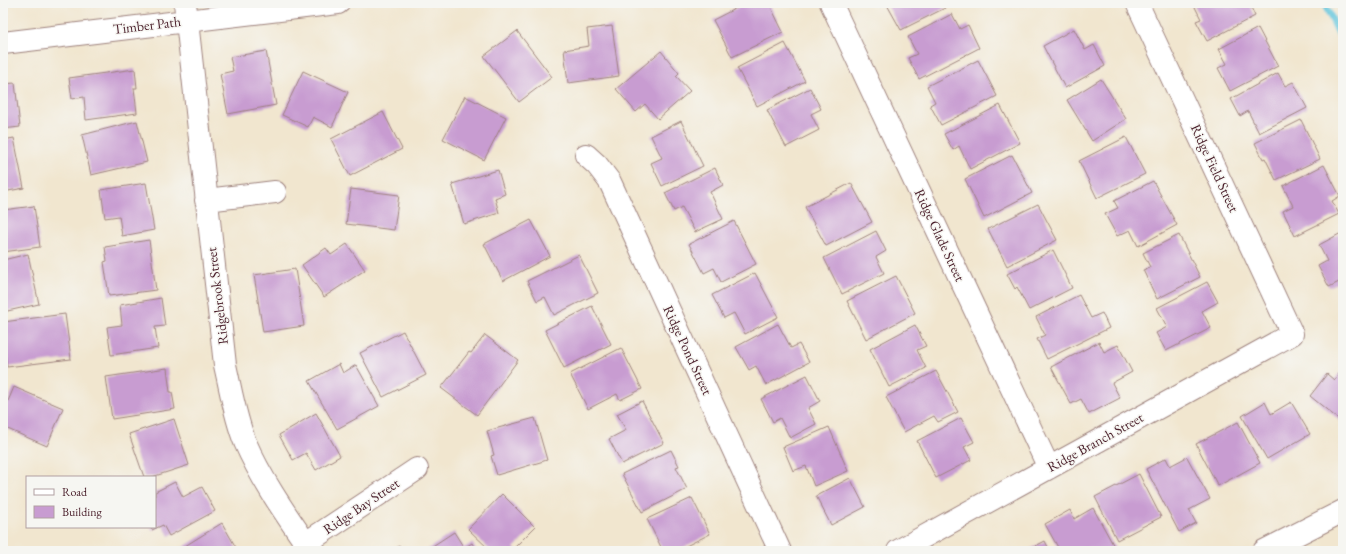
<svg xmlns="http://www.w3.org/2000/svg" width="1346" height="554" font-family="'EB Garamond',serif">
	<style>
		.lines { fill: none; stroke-linecap: round; stroke-linejoin: round }
		.stream { stroke: #5fc5dc; stroke-width: 7 }
		.building { fill: #c89cd1 }
		.minor-casing { stroke: #9e827d; stroke-width: 24 }
		.minor { stroke: #fff; stroke-width: 22 }
		.labels { text-anchor: middle; stroke-width: 3; stroke-linejoin: round; paint-order: stroke }
		.street-label { font-size: 14px; fill: #4a1f2b; stroke: #f6f6f2 }
	</style>
	<rect width="100%" height="100%" fill="#f6f6f2"/>
	<filter id="ink" filterUnits="userSpaceOnUse"><feTurbulence type="fractalNoise" baseFrequency=".025" numOctaves="2"/><feDisplacementMap in="SourceGraphic" scale="8" xChannelSelector="R" yChannelSelector="G"/><feConvolveMatrix kernelMatrix="1 2 1 2 8 2 1 2 1" color-interpolation-filters="sRGB"/></filter>
	<filter id="wash" filterUnits="userSpaceOnUse"><feTurbulence type="fractalNoise" baseFrequency=".012" numOctaves="4" result="noise"/><feDisplacementMap in="SourceGraphic" scale="16" xChannelSelector="R" yChannelSelector="G"/><feGaussianBlur stdDeviation="0.9" result="paint"/><feColorMatrix in="noise" values="0 0 0 0 0 0 0 0 0 0 0 0 0 0 0 0 0 1.4 0 .05"/><feComposite in="paint" operator="in"/></filter>
	<g filter="url(#wash)">
		<rect width="100%" height="100%" fill="#f1e6cf"/>
		<g class="lines">
			<path class="stream" d="M1324,3l19,39"/>
		</g>
		<g id="blocks">
			<path class="building" d="M746,3h23l14,29 -51,25 -19,-37z
				M886,3h57l2,5 -44,22z
				M1193,3h56l6,13 -48,25 -11,-20 5,-2z
				M952,14l8,15 8,-4 11,23 -60,31 -11,-21 9,-4 -9,-17z
				M612,26l7,50 -51,7 -4,-33 25,-4 -2,-17z
				M1258,28l20,38 -48,25 -12,-23 9,-4 -8,-15z
				M1074,29l11,21 9,-5 11,21 -40,22 -22,-42z
				M517,31l35,46 -33,25 -35,-46z
				M785,43l20,38 -48,25 -20,-38z
				M266,51l10,54 -48,9 -8,-40 13,-3 -3,-14z
				M661,51l18,22 -3,3 14,15 -32,28 -13,-15 -9,8 -20,-23z
				M978,60l19,36 -56,29 -11,-20 5,-3 -8,-16z
				M135,69l2,19h-3l3,25 -51,7 -2,-23 -12,2 -3,-21z
				M303,71l45,21 -16,35 -19,-10 -5,10 -26,-12z
				M1278,73l7,13 8,-4 14,26 -48,25 -11,-22 -8,5 -9,-17z
				M1101,79l25,40 -34,22 -25,-41z
				M15,83l5,44 -17,2v-45z
				M810,88l11,21 -10,5 8,16 -33,17 -19,-37z
				M465,96l41,21 -22,43 -41,-21z
				M1000,105l20,38 -50,26 -11,-23 -6,4 -9,-16z
				M383,112l19,37 -52,27 -19,-37z
				M1301,120l19,39 -44,21 -11,-22 -2,1 -8,-16z
				M137,121l10,41 -56,13 -9,-40z
				M681,121l22,45 -41,20 -11,-23 11,-5 -11,-22z
				M1126,137l19,37 -48,24 -18,-37z
				M14,138l10,50 -21,4v-52z
				M1012,155l20,38 -48,25 -19,-39z
				M1324,165l16,31 -8,5 7,13 -44,22 -12,-25 10,-5 -10,-20z
				M715,168l8,17 -13,7 13,27 -28,13 -13,-25 -8,4 -9,-18z
				M498,170l7,24 -10,4 4,15 -35,11 -12,-40z
				M1153,181l24,44 -39,21 -8,-16 -13,6 -12,-22 13,-6 -4,-7z
				M146,183l8,47 -32,6 -3,-20 -14,2 -4,-28z
				M851,183l21,39 -46,24 -21,-39z
				M351,189l48,6 -5,35 -48,-6z
				M1038,204l19,36 -50,26 -19,-37z
				M34,206l6,41 -37,5v-42z
				M531,220l19,36 -47,25 -19,-37z
				M734,221l22,43 -35,18 -7,-14 -10,5 -15,-29z
				M876,231l10,20 -10,6 8,16 -42,21 -18,-36z
				M1343,232v48l-14,7 -11,-21 9,-5 -8,-16z
				M1179,235l21,42 -43,22 -14,-29 7,-3 -7,-14z
				M149,240l7,50 -47,6 -5,-34 3,-1 -2,-14z
				M347,244l18,26 -41,27 -22,-32 24,-17 5,7z
				M1053,250l19,38 -43,22 -12,-23 -2,2 -8,-15z
				M28,254l11,50 -36,8v-52z
				M579,255l19,38 -44,22 -9,-18 -8,4 -10,-20z
				M295,269l9,57 -41,6 -9,-57z
				M755,273l23,44 -33,17 -11,-21 -10,5 -12,-23z
				M896,276l19,37 -49,26 -19,-38z
				M1207,282l11,20 -16,9 9,17 -45,23 -10,-18 11,-6 -10,-19z
				M1079,295l12,23 11,-5 7,15 -62,31 -10,-20 8,-4 -9,-18z
				M161,298l4,28 -10,1 3,21 -47,7 -4,-28 15,-2 -2,-20z
				M592,306l19,38 -47,24 -19,-38z
				M65,314l6,45 -64,8 -4,-30v-15z
				M778,324l13,24 8,-4 10,18 -43,23 -10,-19 -7,4 -13,-23z
				M915,325l11,21 -9,4 9,18 -37,19 -19,-38z
				M403,331l23,44 -43,22 -23,-44z
				M485,335l33,25 -41,55 -36,-27 28,-36 2,1z
				M1099,342l5,10 14,-7 14,27 -20,11 8,15 -31,16 -8,-15 -10,5 -20,-37z
				M621,348l21,41 -22,11 -3,-6 -29,15 -18,-35z
				M339,364l4,9 13,-8 23,41 -42,23 -28,-48z
				M167,368l3,24h2l3,17 -63,10 -6,-42z
				M1343,369v54l-33,-27 17,-22 7,6z
				M936,371l22,41 -20,10 -4,-6 -30,16 -18,-35z
				M807,375l13,26 -12,7 8,16 -26,14 -10,-20 -7,4 -12,-23z
				M14,387l49,21 -16,38 -44,-19v-14z
				M642,401l22,42 -42,21 -13,-25 17,-9 -9,-16z
				M1265,402l6,12 20,-12 19,32 -43,25 -25,-43z
				M316,413l24,43 -24,14 -10,-17 -13,7 -14,-25z
				M535,418l12,42 -50,15 -6,-19 3,-1 -7,-24z
				M961,418l13,24 -10,5 7,13 -35,18 -19,-37z
				M174,419l15,46 -37,12h-8l-15,-43z
				M1238,422l22,41 -42,23 -22,-42z
				M829,427l19,44 -34,15 -8,-20 -13,5 -10,-24z
				M671,450l8,16 -3,1 11,22 -45,23 -20,-38z
				M1187,457l23,42 -21,11 7,13 -17,9 -33,-63 20,-11 4,8z
				M1139,474l22,43 -44,23 -22,-43z
				M850,478l15,29 -34,18 -15,-29z
				M175,482l8,15 19,-10 13,24 -46,25 -6,-11 -11,5 -1,-3h4v-35z
				M502,494l33,33 -21,21 3,3h-26l-23,-22z
				M692,498l18,36 -34,17h-13l-16,-32z
				M1093,508l22,40 -6,3h-49l-15,-27 25,-14 4,9z
				M222,523l16,28h-61z
				M454,532l10,16 8,-5 5,8h-52z
				M1045,541l5,10h-24z
				M399,546l4,5h-11z"/>
		</g>
	</g>
	<g filter="url(#ink)">
		<use href="#blocks" fill-opacity="0" stroke="#9e827d" stroke-width="1"/>
		<g class="lines">
			<g class="minor-casing">
				<path id="minor" d="M185,3l40,362c6,26 10,52 20,77 17,39 42,74 66,109
					M831,3l218,465
					M3,43l335,-40
					M586,155l11,10 13,17 170,369
					M206,200l69,-8
					M306,543l111,-74
					M898,551l394,-217 -155,-331
					M1264,551l79,-40"/>
			</g>
			<use href="#minor" class="minor"/>
		</g>
	</g>
	<g class="labels">
		<g class="street-label">
			<text transform="translate(147 25) rotate(-7)" y="5">Timber Path</text>
			<text transform="translate(1215 168) rotate(65)" y="5">Ridge Field Street</text>
			<text transform="translate(940 235) rotate(65)" y="5">Ridge Glade Street</text>
			<text transform="translate(217 296) rotate(-97)" y="5">Ridgebrook Street</text>
			<text transform="translate(688 350) rotate(65)" y="5">Ridge Pond Street</text>
			<text transform="translate(1095 442) rotate(-29)" y="5">Ridge Branch Street</text>
			<text transform="translate(361 506) rotate(-34)" y="5">Ridge Bay Street</text>
		</g>
	</g>
	<rect width="1346" height="554" fill="none" stroke="#f6f6f2" stroke-width="16"/>
	<rect x="26" y="476" width="130" height="52" fill="#f6f6f2" stroke="#b1a0a2"/>
	<rect x="34" y="489" width="20" height="6" fill="#ffffff" stroke="#b1a0a2"/>
	<text x="62" y="496" font-size="12" fill="#4a1f2b">Road</text>
	<rect x="34" y="506" width="20" height="12" fill="#c89cd1" stroke="#b1a0a2"/>
	<text x="62" y="516" font-size="12" fill="#4a1f2b">Building</text>
</svg>
